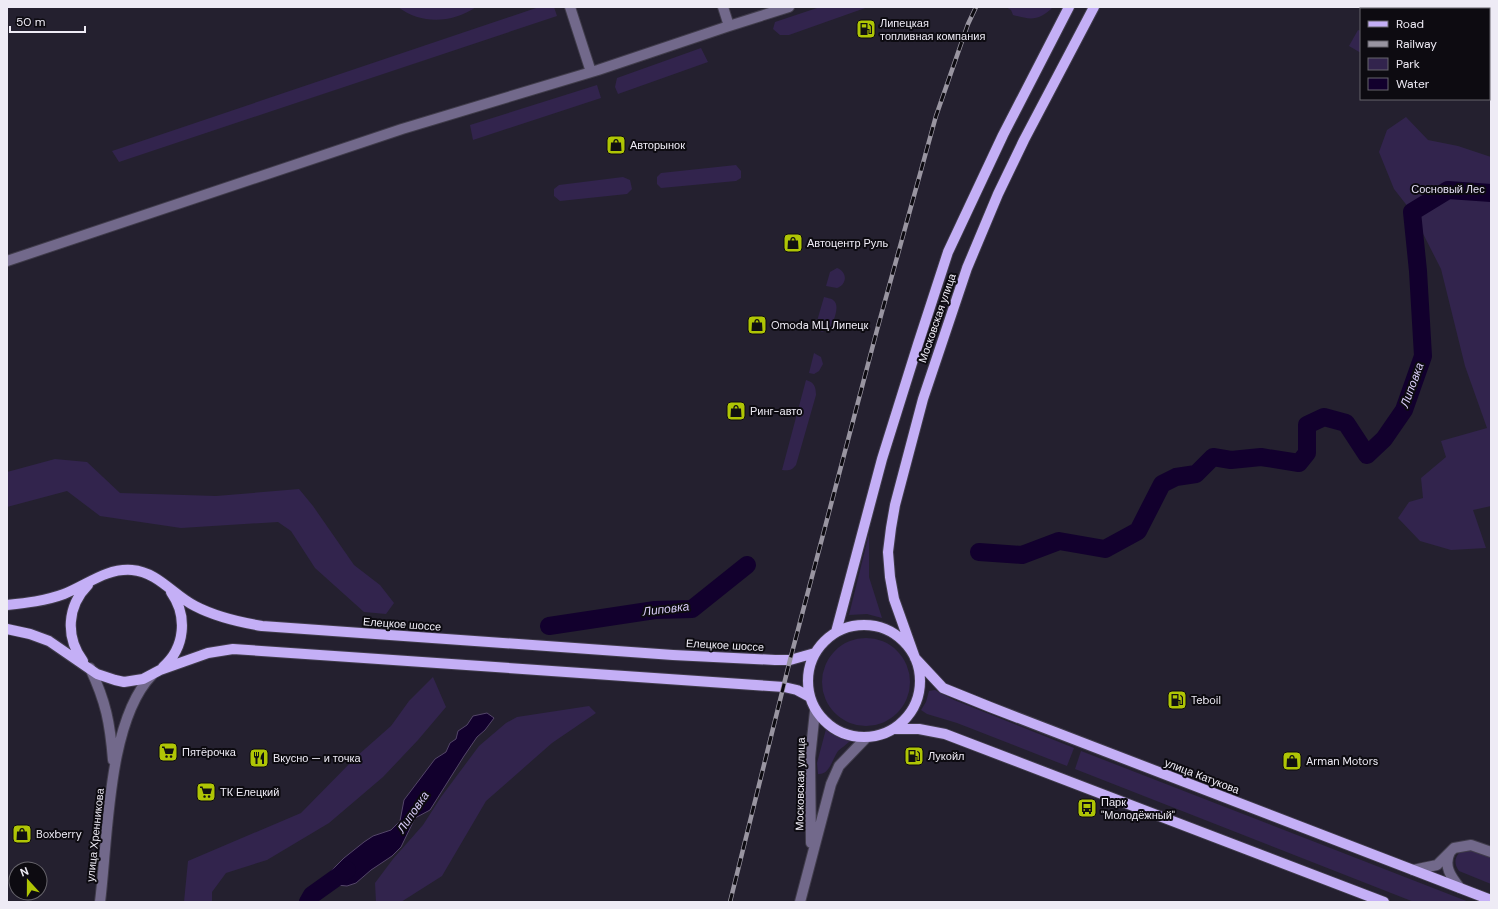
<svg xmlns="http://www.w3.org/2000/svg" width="1498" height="909" font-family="'DM Sans',sans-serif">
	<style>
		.green { fill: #32244d }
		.water { fill: #12002d; stroke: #544669 }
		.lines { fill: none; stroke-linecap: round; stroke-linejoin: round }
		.river { stroke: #12002d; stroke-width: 18 }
		.minor-casing { stroke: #403c4b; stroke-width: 12 }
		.major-casing { stroke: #403c4b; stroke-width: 12 }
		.minor { stroke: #72698b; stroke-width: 10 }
		.major { stroke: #c4aff6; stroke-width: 10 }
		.rail-casing { stroke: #9995a1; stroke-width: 4.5 }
		.rail { stroke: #0d0b11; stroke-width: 3; stroke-dasharray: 9; stroke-linecap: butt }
		.labels { text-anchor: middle; stroke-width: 4; stroke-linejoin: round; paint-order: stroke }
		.poi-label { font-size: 11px; fill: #eeebf5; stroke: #0d0b11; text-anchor: start }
		.park-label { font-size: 11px; fill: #e4def4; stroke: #0d0b11 }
		.street-label { font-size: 11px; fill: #eeebf5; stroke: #0d0b11 }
		.water-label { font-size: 12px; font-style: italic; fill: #dacef9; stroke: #0d0b11 }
	</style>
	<rect width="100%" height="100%" fill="#24202f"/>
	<path class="green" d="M398,7h78c-24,16 -54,18 -78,0z
		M539,7h15l3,9 -438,146 -7,-11z
		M820,7h48l-79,28h-9l-7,-6 2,-7z
		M1006,7h47c-14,14 -22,13 -40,8l-2,-5z
		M1358,30l3,1v22l-12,-7z
		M701,48l7,14 -90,32 -3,-7 2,-9z
		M597,85l4,13 -128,42 -3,-15z
		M1406,117l22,23 30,6 33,11v349l-18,4 13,38 -35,2 -31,-9 -22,-23 11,-16 14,-4 -2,-20 25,-21 -5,-16 46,-13 -22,-62 -24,-97 -29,-57 -18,-23 -15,-37 8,-22z
		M736,165l5,6v7l-5,3 -75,7 -4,-4v-7l4,-4z
		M623,177l7,3 2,9 -5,5 -67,7 -6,-5v-7l5,-4z
		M837,268c11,4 10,17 0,20l-11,-2 4,-14z
		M824,297c2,1 7,1 9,3 8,5 0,21 -2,28l-9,4 -7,-4z
		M814,353l7,4 2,7 -4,7 -5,3 -5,-1z
		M806,380c8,2 10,7 10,15l-20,70c-4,5 -7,6 -14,5z
		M55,459l32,3 33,31 96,3 83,-7 14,17 41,59 26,20 14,18 -8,11 -22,-2 -49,-44 -24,-37 -13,-9 -97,6 -81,-12 -33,-25 -60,16v-35z
		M869,534v43l13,41 -15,-4 -18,1z
		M822 682a44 44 0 1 1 88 0a44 44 0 1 1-88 0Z
		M433,677l13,30 -28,33 -35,37 -54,46 -62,37 -41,13 -14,19v10h-28l4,-41 113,-48 56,-57 34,-30 18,-25z
		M935,690l19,10 120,48 -7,18 -110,-43 -30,-9 -6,-4 5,-8 3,-11z
		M589,706l7,7 -44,30 -66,58 -44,75 -41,26h-25l-1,-19 18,-24 30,-34 18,-28 38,-51 27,-23 11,-6z
		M826,729l4,4 20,8c-4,4 -9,7 -12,10 -6,8 -8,24 -20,23l-1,-11z
		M1081,751l388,151h-55l-339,-133z
		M1466,848l25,8v28l-32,-13c-7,-9 -3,-18 7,-23z"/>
	<path class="water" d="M487,713l7,5 -9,12 -8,7 -13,19 -34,54 -15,8 -14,29 -9,9 -21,14 -15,13 -9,3 -21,-2v-8l18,-18 20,-16 9,-6 18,-6 9,-9 4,-21 31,-41 11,-7 4,-9 6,-4 2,-8 9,-6 6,-9z"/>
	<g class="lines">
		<path class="river" d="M979,552l43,3 37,-14 46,8 33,-18 24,-47 14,-7 20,-3 17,-17 18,3 30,-3 38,6 8,-10v-28l17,-8 22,6 21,32 17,-16 20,-29 19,-54 -5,-85 -6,-59 36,-22 43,3
			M549,626l106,-16 37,-1 55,-44
			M308,902l4,-7 35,-25"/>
		<g class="minor-casing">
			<path id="minor" d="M570,7l21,65
				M723,7l6,19
				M7,261l395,-132 196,-59 131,-44 60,-19
				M90,668c16,34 20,55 23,92
				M811,843l-1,-85 5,-47
				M1450,852c-7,14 1,25 10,36
				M1413,870l24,-5 17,-17 17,-3 20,7
				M100,902c8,-62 7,-181 52,-227
				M800,902l31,-118 8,-18 27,-28"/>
		</g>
		<g class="major-casing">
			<path id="major" d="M1094,7l-70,133 -26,54 -31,74 -44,131 -28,106 -4,23 -3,24 2,25 4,22 21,59 28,30 47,19 501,193
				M7,605c19,-2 38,-4 57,-11 23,-9 42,-26 68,-24 26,2 41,25 63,36 21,11 43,16 67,20l411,29 102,5h15l25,-7
				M808 681a56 56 0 1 1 112 0a56 56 0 1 1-112 0Z
				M7,629l23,5 19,7 48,33 18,6 9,2 19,-3 17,-9 48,-17 25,-4 551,38 13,3 13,7
				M836,632l46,-173 36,-115 30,-92 55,-117 66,-128
				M83,661c-18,-24 -16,-55 5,-76
				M163,667c22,-19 25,-51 8,-75
				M893,729h26l26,5 439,168"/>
		</g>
		<use href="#minor" class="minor"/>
		<use href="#major" class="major"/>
		<g class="rail-casing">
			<path id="rail" d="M730,902l60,-242 87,-330 59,-214 32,-92 8,-17"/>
		</g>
		<use href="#rail" class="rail"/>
	</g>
	<defs>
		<g id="fuel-square" transform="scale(1)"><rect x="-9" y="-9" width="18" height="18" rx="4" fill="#afc505" stroke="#0d0b11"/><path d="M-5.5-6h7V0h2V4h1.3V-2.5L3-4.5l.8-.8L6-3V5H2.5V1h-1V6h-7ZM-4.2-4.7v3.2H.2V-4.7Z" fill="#111"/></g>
		<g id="shop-square" transform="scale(1)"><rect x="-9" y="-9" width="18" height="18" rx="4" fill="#afc505" stroke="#0d0b11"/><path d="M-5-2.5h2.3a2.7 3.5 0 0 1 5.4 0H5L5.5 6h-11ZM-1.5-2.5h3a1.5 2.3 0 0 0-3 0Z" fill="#111"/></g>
		<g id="supermarket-square" transform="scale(1)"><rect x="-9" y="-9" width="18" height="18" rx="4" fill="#afc505" stroke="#0d0b11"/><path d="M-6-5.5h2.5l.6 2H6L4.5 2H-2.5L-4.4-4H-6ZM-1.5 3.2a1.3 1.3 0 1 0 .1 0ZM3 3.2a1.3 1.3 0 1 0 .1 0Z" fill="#111"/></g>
		<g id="restaurant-square" transform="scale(1)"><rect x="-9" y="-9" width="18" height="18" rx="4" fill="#afc505" stroke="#0d0b11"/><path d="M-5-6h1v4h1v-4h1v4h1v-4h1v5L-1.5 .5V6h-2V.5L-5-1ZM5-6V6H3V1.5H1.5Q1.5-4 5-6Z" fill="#111"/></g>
		<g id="bus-square" transform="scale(1)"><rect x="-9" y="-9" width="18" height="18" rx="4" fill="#afc505" stroke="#0d0b11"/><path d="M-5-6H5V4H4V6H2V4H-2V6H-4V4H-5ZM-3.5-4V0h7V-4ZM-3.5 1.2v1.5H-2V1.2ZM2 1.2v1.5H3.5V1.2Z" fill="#111"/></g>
	</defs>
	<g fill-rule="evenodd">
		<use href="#fuel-square" x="866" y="29"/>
		<use href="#shop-square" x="616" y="145"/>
		<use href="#shop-square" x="793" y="243"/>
		<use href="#shop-square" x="757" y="325"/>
		<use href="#shop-square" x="736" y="411"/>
		<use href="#fuel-square" x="1177" y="700"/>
		<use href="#supermarket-square" x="168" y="752"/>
		<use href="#fuel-square" x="914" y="756"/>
		<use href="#restaurant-square" x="259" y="758"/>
		<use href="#shop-square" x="1292" y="761"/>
		<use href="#supermarket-square" x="206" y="792"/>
		<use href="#bus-square" x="1087" y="808"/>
		<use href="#shop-square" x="22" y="834"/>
	</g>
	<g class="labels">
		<g class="poi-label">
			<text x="880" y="27">Липецкая<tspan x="880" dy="13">топливная компания</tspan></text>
			<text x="630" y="149">Авторынок</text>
			<text x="807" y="247">Автоцентр Руль</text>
			<text x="771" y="329">Omoda МЦ Липецк</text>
			<text x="750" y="415">Ринг-авто</text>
			<text x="1191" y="704">Teboil</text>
			<text x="182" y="756">Пятёрочка</text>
			<text x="928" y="760">Лукойл</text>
			<text x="273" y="762">Вкусно — и точка</text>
			<text x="1306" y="765">Arman Motors</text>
			<text x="220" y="796">ТК Елецкий</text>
			<text x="1101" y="806">Парк<tspan x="1101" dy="13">"Молодёжный"</tspan></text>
			<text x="36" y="838">Boxberry</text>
		</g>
		<g class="park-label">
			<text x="1448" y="193">Сосновый Лес</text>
		</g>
		<g class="street-label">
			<text transform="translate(937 318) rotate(-71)" y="4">Московская улица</text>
			<text transform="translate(402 624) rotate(4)" y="4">Елецкое шоссе</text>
			<text transform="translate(725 645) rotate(3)" y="4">Елецкое шоссе</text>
			<text transform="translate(1202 776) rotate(21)" y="4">улица Катукова</text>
			<text transform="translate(800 784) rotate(-89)" y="4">Московская улица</text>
			<text transform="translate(95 835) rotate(-84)" y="4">улица Хренникова</text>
		</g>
		<g class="water-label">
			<text transform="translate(1412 385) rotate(-70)" y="4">Липовка</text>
			<text transform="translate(666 609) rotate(-7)" y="4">Липовка</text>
			<text transform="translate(413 812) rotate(-56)" y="4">Липовка</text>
		</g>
	</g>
	<rect width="1498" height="909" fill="none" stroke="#eeebf5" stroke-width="16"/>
	<rect x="1360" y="8" width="130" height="92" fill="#0d0b11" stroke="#67656c"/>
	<rect x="1368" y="21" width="20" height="6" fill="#c4aff6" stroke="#67656c"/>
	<text x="1396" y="28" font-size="12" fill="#eeebf5">Road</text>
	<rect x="1368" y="41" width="20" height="6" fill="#9995a1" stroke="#67656c"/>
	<text x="1396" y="48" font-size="12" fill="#eeebf5">Railway</text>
	<rect x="1368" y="58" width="20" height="12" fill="#32244d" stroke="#67656c"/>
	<text x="1396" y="68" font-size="12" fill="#eeebf5">Park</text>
	<rect x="1368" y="78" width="20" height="12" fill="#12002d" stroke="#67656c"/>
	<text x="1396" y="88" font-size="12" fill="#eeebf5">Water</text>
	<g transform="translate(28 881) rotate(339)"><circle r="19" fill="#0d0b11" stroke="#67656c"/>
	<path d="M0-3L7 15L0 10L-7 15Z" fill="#afc505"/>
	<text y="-6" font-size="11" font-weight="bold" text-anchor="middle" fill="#eeebf5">N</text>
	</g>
	<path d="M10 26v6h75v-6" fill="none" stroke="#eeebf5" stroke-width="2"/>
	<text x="16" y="26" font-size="12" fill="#eeebf5" stroke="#0d0b11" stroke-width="3" paint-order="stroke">50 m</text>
</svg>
